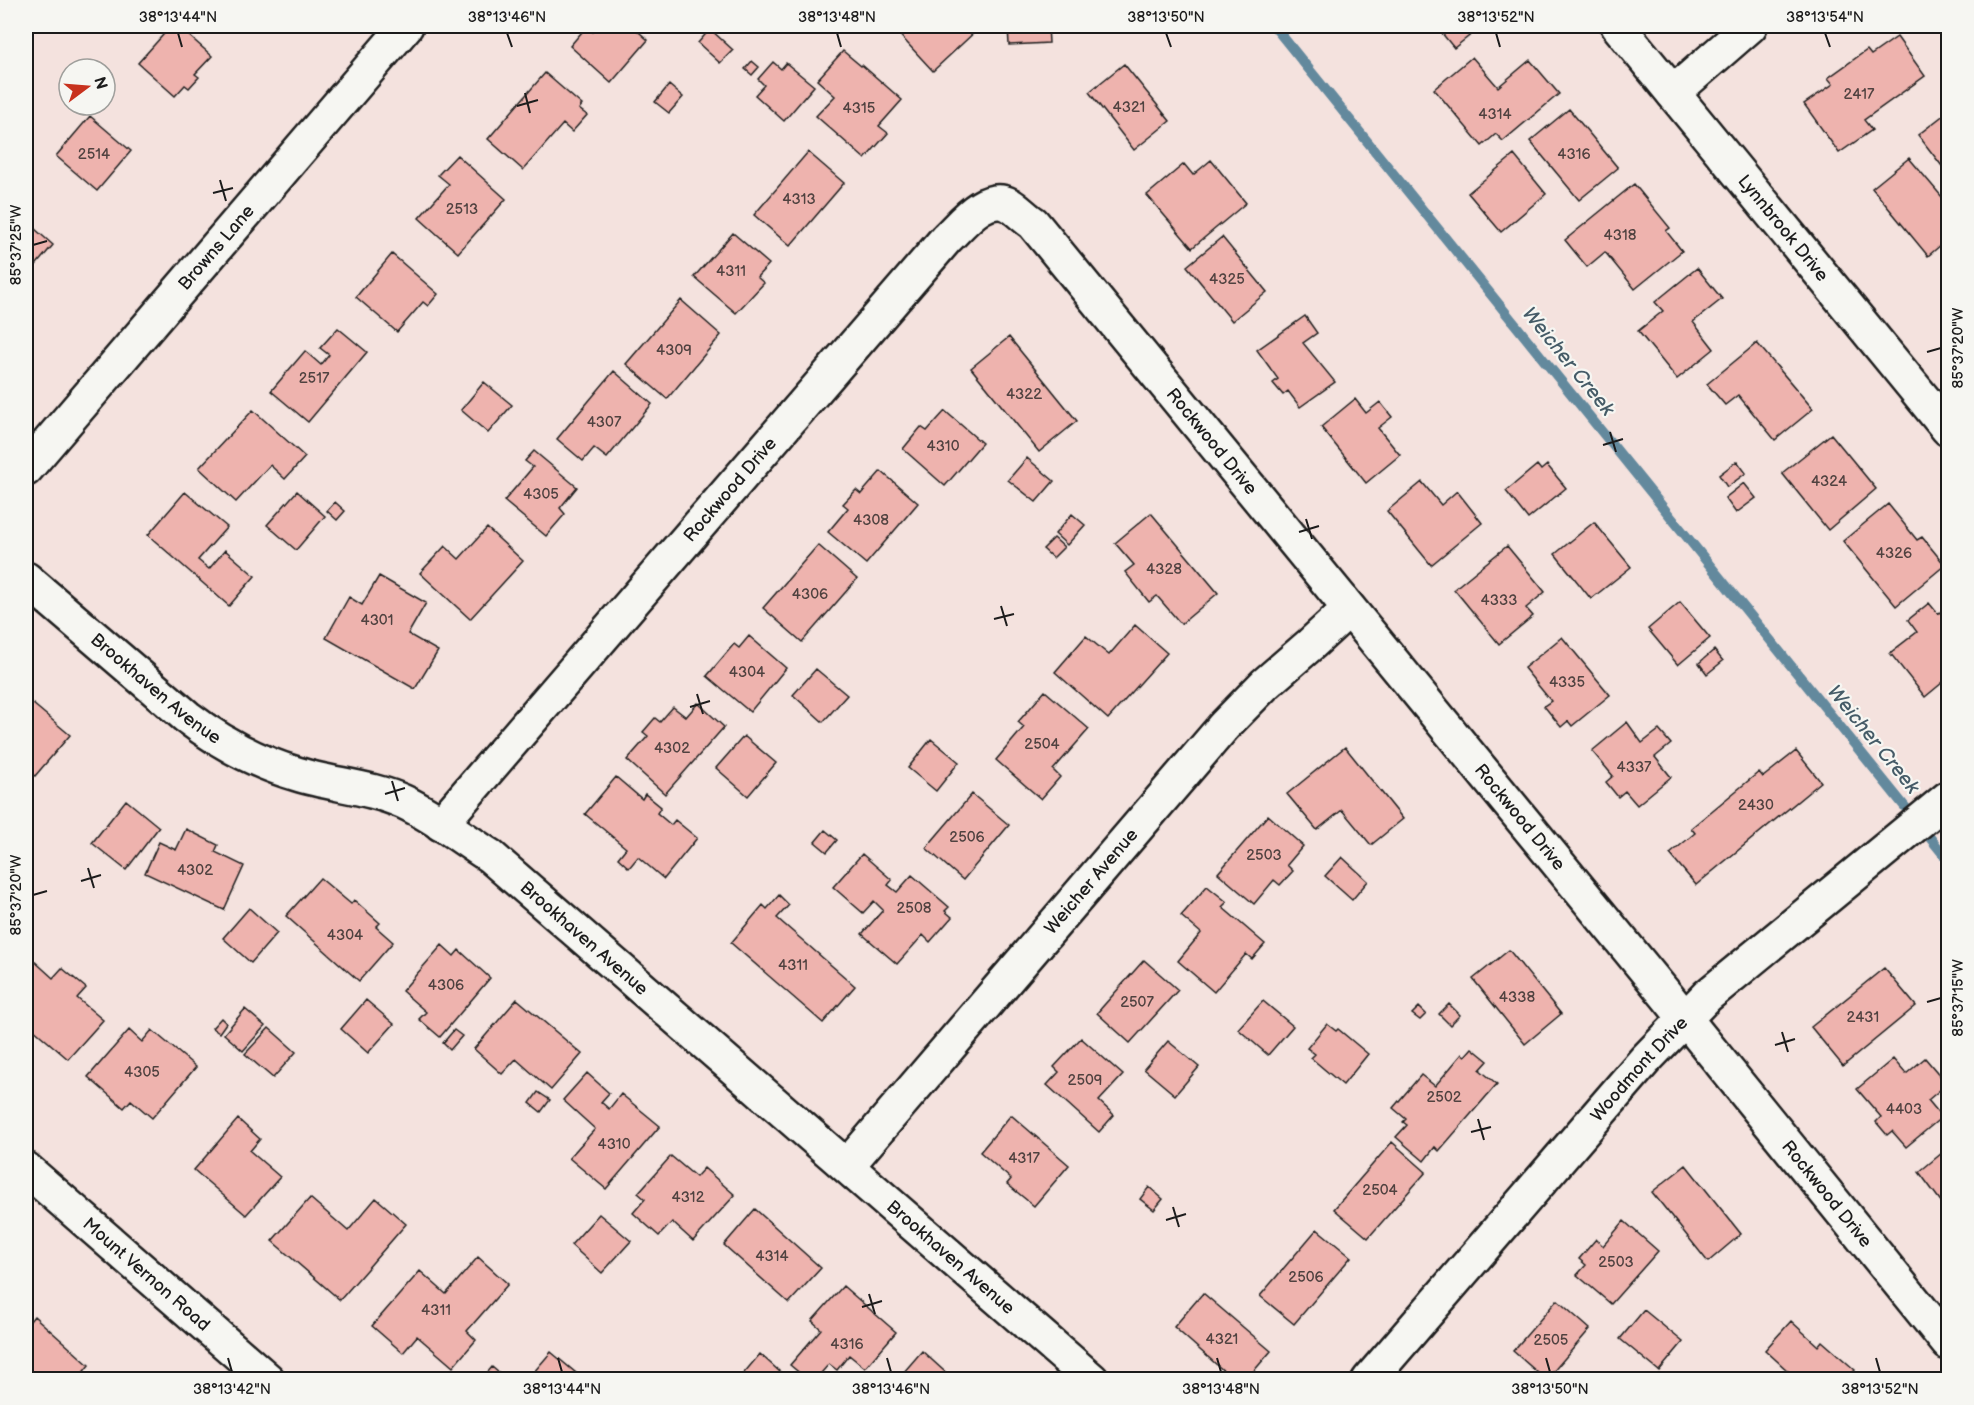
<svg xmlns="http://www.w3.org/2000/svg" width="1974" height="1405" font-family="'Balsamiq Sans',sans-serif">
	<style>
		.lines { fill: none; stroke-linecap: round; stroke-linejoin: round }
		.stream { stroke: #63899d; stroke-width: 10 }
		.building { fill: #eeb3ae; stroke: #1c1c1c; stroke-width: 1.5 }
		.minor-casing { stroke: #1c1c1c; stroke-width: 38 }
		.tertiary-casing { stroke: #1c1c1c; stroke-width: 38 }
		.minor { stroke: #f6f6f2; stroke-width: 33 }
		.tertiary { stroke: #f6f6f2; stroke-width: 33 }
		.ticks { fill: none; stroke: #1c1c1c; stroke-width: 2 }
		.labels { text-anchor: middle; stroke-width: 4.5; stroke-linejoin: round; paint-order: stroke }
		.number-label { font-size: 15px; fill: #504240 }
		.street-label { font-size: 18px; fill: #1c1c1c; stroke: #f6f6f2 }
		.water-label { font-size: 20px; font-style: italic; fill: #455b67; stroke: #f6f6f2 }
		.neatline { fill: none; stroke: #1c1c1c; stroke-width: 2 }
		.ticks-label { font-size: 15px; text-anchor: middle; fill: #1c1c1c }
	</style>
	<rect width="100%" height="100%" fill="#f4e2de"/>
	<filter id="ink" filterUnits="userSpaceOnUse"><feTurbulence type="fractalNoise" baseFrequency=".0167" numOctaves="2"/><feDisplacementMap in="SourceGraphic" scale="12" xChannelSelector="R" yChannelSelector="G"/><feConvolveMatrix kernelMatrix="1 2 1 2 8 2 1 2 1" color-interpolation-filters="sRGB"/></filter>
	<g filter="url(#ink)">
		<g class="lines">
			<path class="stream" d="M1274,26l674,834"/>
		</g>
		<path class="building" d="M171,26h7l34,30 -17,18 4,3 -10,11 -4,-3 -10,11 -37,-33z
			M587,26l6,6 6,-6h33l16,14 -37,43 -41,-37z
			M901,26h74l3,3 -45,42 -37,-40z
			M1008,26h40l1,17 -40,2z
			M1436,26h46l-28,22z
			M710,29l23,21 -13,13 -22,-20z
			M1897,37l28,39 -61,44 8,10 -33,23 -35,-49 29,-20 -5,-6 39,-28 4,5z
			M843,51l18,15 1,-1 40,35 -23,26 9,7 -23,26 -49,-43 19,-20 -18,-16z
			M1472,57l26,30 32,-27 29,34 -56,47 -7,-7 -14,12 -48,-57z
			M752,61l7,6 -7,8 -7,-6z
			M773,62l8,7 5,-6 28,23 -30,35 -29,-26 9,-10 -6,-6z
			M1124,64l46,57 -36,29 -45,-58z
			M545,73l37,32 -3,4 8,6 -15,17 -9,-8 -40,46 -35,-31z
			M669,85l14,12 -14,16 -14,-11z
			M1569,109l49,59 -39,32 -49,-59z
			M1945,114l3,4v42l-6,6 -24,-31z
			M90,116l41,35 -34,40 -41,-35z
			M808,152l36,31 -54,63 -36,-31z
			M457,155l49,44 -48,54 -39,-35 30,-34 -11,-9z
			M1514,155l32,39 -45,38 -33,-39z
			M1909,158l39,46v35l-20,17 -56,-68z
			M1211,160l35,43 -54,45 -45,-53 37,-31 9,11z
			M1634,184l36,44 -4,3 16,20 -47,38 -30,-37 -18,15 -22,-27z
			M26,221l27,24 -27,32z
			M733,233l36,31 -12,13 7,6 -28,30 -42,-36z
			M1222,237l45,55 -35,29 -45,-55z
			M392,254l46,40 -10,12 -5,-4 -26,30 -41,-35z
			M1697,268l25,31 -29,23 21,27 -37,30 -39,-48 25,-20 -8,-9z
			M681,300l40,35 -54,64 -41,-35z
			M1305,316l12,17 -14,10 32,39 -35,25 -12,-16 -5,4 -10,-12 5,-4 -21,-29z
			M338,328l29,24 -59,70 -37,-31 34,-40 16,14 8,-10 -9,-7z
			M1009,337l68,84 -38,31 -68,-84z
			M1757,343l56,66 -38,31 -37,-45 -13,10 -18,-21z
			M614,371l38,33 -45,54 -13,-10 -11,13 -26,-22z
			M484,382l28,23 -24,28 -27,-23z
			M1355,399l11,14 14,-11 12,15 -14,11 22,27 -34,28 -45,-56z
			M253,410l52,47 -20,22 -15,-14 -34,37 -37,-34z
			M945,411l37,32 -37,43 -42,-37 18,-22 6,4z
			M1831,434l45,55 -48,41 -46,-57z
			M534,451l43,36 -17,21 5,6 -19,22 -42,-35 29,-34 -8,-6z
			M1027,458l27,23 -18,21 -28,-22z
			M1737,461l9,12 -19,14 -8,-12z
			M1537,465l4,5 6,-5 19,23 -38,31 -22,-28z
			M881,471l37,32 -52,61 -38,-32 20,-24 -5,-4 13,-14 5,4z
			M1422,482l19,23 16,-14 25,32 -51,42 -44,-54z
			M1744,483l12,15 -20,15 -11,-15z
			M297,491l28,25 -29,34 -29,-25z
			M185,492l42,35 -29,33 11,9 16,-19 30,26 -26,30 -81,-71z
			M335,502l10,9 -8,9 -10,-9z
			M1888,504l29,36 5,-3 23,28 -49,41 -53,-65z
			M1151,513l67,80 -37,31 -24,-28 -8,6 -24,-30 9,-7 -19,-22z
			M1072,514l13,11 -18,20 -12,-11z
			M1594,522l37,45 -40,32 -36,-45z
			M487,528l36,33 -53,58 -50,-46 25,-27 14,13z
			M1054,538l10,9 -11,11 -10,-9z
			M818,545l39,34 -55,63 -39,-34z
			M1507,546l38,46 -19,16 7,8 -34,28 -45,-55z
			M379,576l47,27 -18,31 30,17 -23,38 -89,-51 23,-41 13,8z
			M1680,602l30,36 -32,27 -30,-36z
			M1929,603l9,11 10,-9v73l-23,19 -35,-44 27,-21 -9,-12z
			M1135,625l32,28 -59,66 -53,-47 31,-36 23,19z
			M749,636l37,32 -36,44 -43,-36 27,-32 5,4z
			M1562,637l48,58 -38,31 -4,-5 -7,6 -17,-21 7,-5 -27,-33z
			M1714,650l9,11 -16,13 -8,-11z
			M816,669l31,26 -24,27 -30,-27z
			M1045,691l44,38 -36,41 7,7 -19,22 -45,-39 28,-33 -6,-5z
			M26,698l44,37 -35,41 -9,-7z
			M698,703l26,24 -59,67 -38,-34 21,-24 -5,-4 12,-14 5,4 13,-15 13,10z
			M1627,722l15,21 17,-13 12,14 -16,13 16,20 -34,28 -12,-14 -7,6 -12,-15 7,-6 -21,-25z
			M744,736l32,27 -28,33 -32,-28z
			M931,739l28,23 -23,29 -28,-23z
			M1345,747l58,72 -32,26 -29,-35 -25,20 -30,-36z
			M1796,751l25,31 -125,103 -26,-31 25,-21 -4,-5 68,-56 4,5z
			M616,777l26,22 3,-5 16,13 -4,6 14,12 4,-5 22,18 -33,41 -26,-22 -9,11 -11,-10 8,-10 -41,-34z
			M972,794l37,31 -46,55 -37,-32z
			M126,800l33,27 -33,43 -34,-27z
			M1268,815l35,31 -16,19 6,6 -13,14 -6,-5 -20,24 -36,-31z
			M186,829l32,16 -3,7 29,14 -20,44 -79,-37 14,-31 17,8z
			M825,830l12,10 -10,12 -12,-10z
			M862,854l30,26 -4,5 9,7 15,-17 37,32 -4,4 7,6 -22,25 -7,-7 -26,29 -35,-30 21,-24 -9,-9 -11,12 -30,-26z
			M1342,857l26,24 -16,19 -27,-24z
			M320,878l31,26 3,-4 26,23 -4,4 17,15 -34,39 -73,-65z
			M1207,886l20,16 -5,5 43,37 -13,15 -6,-5 -32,38 -36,-31 23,-28 -20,-17z
			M779,895l10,10 -12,13 78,68 -32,37 -92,-80 32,-38 4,4z
			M249,908l28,25 -26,30 -28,-25z
			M442,945l12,11 5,-6 31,28 -50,59 -21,-18 7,-7 -24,-21z
			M1509,950l52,64 -36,30 -52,-65z
			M32,959l21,19 9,-10 24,20 -9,10 26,22 -35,39 -42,-36v-56z
			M1144,960l34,30 -48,53 -33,-30z
			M1884,968l32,38 -73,60 -32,-39z
			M517,999l65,55 -31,36 -35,-31 -14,15 -28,-25z
			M366,1000l28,24 -26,29 -27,-24z
			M1263,1001l30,25 -25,29 -30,-26z
			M1449,1004l11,11 -10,10 -11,-11z
			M1419,1007l7,7 -6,6 -8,-6z
			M245,1009l20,17 -22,25 -19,-17z
			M221,1018l5,5 -7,10 -7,-5z
			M1327,1024l9,7 2,-2 30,25 -25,31 -32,-27 4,-4 -8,-6z
			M269,1028l27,24 -23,26 -28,-24z
			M129,1030l13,12 10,-12 44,37 -44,51 -21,-18 -7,8 -36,-31z
			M454,1030l8,6 -12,14 -7,-7z
			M1081,1038l42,37 -24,26 15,14 -15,17 -52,-47 12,-13 -5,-5z
			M1168,1041l31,26 -24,28 -31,-26z
			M1472,1048l16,13 -8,9 17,14 -58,67 -4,-4 -11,14 -28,-24 11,-12 -4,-3 3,-3 -13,-11 28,-33 14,11 27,-32 3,2z
			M1925,1058l22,26 -19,16 14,17 -36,30 -14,-16 -5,4 -11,-13 5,-5 -24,-28 36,-30 13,15z
			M587,1073l22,20 -8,9 8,7 12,-15 39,32 -54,63 -37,-31 26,-29 -32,-29z
			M538,1092l12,8 -9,12 -11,-9z
			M1011,1115l58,50 -35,41 -27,-22 4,-5 -31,-27z
			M238,1119l22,20 -10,12 30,26 -34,38 -52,-45z
			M1392,1142l34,30 -58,66 -34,-29z
			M1948,1148v63l-29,-39z
			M671,1156l25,21 8,-9 31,27 -42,46 -21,-19 -13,14 -26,-23 12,-14 -7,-6z
			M1686,1165l55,69 -33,28 -56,-70z
			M1149,1187l14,12 -9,11 -14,-11z
			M310,1198l38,33 28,-33 30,26 -66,76 -68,-59z
			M755,1209l66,59 -32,35 -65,-58z
			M599,1214l32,27 -29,32 -31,-28z
			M1624,1221l34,30 -47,53 -34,-29 9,-10 -7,-6 17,-20 7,7z
			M1317,1229l34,28 -57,67 -34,-28z
			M478,1257l30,27 -41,47 9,9 -23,27 -36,-31 -14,17 -31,-27 48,-55 26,23z
			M843,1286l53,46 -31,36 -16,-13 -12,15 -8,-6 -14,16h-7l-18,-15 31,-36 -9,-8z
			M1203,1293l68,58 -25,29h-12l-60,-53z
			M1557,1300l33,29 -44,51 -33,-29z
			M1644,1310l39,32 -24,29 -39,-32z
			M34,1316l55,49 -12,15h-51v-54z
			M1791,1321l27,25 4,-5 33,29 -8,10h-49l-33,-30z
			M922,1351l32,29h-57z
			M551,1352l31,26 -1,2h-54z
			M760,1354l29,26h-51z
			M492,1367l15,13h-26z"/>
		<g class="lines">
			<g class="minor-casing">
				<g id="minor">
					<path id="s1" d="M1618,26l330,403"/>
					<path d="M1673,93l77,-67"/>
					<path id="s2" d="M26,579l161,138c34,26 69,45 110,57 35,11 74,13 107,28 30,14 58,36 86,54l602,524"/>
					<path id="s3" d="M441,824l505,-585c16,-15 39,-47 64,-34 8,5 15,13 23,18l633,772 282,348"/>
					<path id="s4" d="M847,1166l377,-440 41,-42 46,-40 38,-35"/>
					<path id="s5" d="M26,1169l242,211"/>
					<path id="s6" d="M1369,1380l276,-320 62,-64 241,-198"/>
				</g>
			</g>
			<g class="tertiary-casing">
				<g id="tertiary">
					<path id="s7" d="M26,469l380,-443"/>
				</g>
			</g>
			<use href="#minor" class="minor"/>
			<use href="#tertiary" class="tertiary"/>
		</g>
	</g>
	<path class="ticks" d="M178,33l4,14M507,33l5,14M837,33l4,14M1166,33l5,14M1496,33l4,14M1825,33l5,14M525,93l5,20M517,106l21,-6M220,180l6,21M213,193l20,-5M33,245l14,-4M1927,352l14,-4M1610,432l6,20M1603,445l20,-6M1306,519l6,20M1299,532l20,-6M1001,606l6,20M994,619l20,-5M697,694l6,20M690,707l20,-6M392,781l6,20M385,794l20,-6M88,868l6,20M81,881l20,-6M33,895l14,-4M1927,1002l14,-4M1782,1032l6,20M1775,1045l20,-6M1478,1119l6,21M1471,1132l20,-5M1173,1207l6,20M1166,1220l20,-6M869,1294l6,20M862,1307l20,-6M228,1358l4,14M558,1358l4,14M887,1358l4,14M1217,1358l4,14M1546,1358l4,14M1876,1358l4,14"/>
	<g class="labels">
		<g class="number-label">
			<text x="1859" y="99">2417</text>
			<text x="1129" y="112">4321</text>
			<text x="859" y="113">4315</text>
			<text x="1495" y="119">4314</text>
			<text x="94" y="159">2514</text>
			<text x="1574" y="159">4316</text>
			<text x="799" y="204">4313</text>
			<text x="462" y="214">2513</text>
			<text x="1620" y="240">4318</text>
			<text x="731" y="276">4311</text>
			<text x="1227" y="284">4325</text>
			<text x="674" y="355">4309</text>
			<text x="314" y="383">2517</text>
			<text x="1024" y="399">4322</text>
			<text x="604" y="427">4307</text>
			<text x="943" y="451">4310</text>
			<text x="1829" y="486">4324</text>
			<text x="541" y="499">4305</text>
			<text x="871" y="525">4308</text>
			<text x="1894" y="558">4326</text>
			<text x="1164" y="574">4328</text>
			<text x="810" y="599">4306</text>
			<text x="1499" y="605">4333</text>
			<text x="377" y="625">4301</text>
			<text x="747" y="677">4304</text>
			<text x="1567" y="687">4335</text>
			<text x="1042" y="749">2504</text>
			<text x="672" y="753">4302</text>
			<text x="1634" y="772">4337</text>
			<text x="1756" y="810">2430</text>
			<text x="967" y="842">2506</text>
			<text x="1264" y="860">2503</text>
			<text x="195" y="875">4302</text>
			<text x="914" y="913">2508</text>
			<text x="345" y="940">4304</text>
			<text x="793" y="970">4311</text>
			<text x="446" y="990">4306</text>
			<text x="1517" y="1002">4338</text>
			<text x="1137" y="1007">2507</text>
			<text x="1863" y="1022">2431</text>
			<text x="142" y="1077">4305</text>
			<text x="1085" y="1085">2509</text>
			<text x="1444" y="1102">2502</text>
			<text x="1904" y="1114">4403</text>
			<text x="614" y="1149">4310</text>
			<text x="1024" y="1163">4317</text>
			<text x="1380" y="1195">2504</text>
			<text x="688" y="1202">4312</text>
			<text x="772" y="1261">4314</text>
			<text x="1616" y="1267">2503</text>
			<text x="1306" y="1282">2506</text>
			<text x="436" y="1315">4311</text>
			<text x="1222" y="1344">4321</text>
			<text x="1551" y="1345">2505</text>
			<text x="847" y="1349">4316</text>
		</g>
		<g class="street-label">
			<text dy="6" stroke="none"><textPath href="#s1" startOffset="261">Lynnbrook Drive</textPath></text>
			<text dy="6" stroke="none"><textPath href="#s7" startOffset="292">Browns Lane</textPath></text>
			<text dy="6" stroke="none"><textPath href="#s3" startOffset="1162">Rockwood Drive</textPath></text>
			<text dy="6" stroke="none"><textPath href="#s3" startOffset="442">Rockwood Drive</textPath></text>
			<text dy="6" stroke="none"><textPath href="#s2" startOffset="170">Brookhaven Avenue</textPath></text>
			<text dy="6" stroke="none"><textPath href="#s3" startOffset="1648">Rockwood Drive</textPath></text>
			<text dy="6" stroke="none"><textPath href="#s4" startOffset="375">Weicher Avenue</textPath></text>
			<text dy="6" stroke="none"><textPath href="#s2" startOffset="674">Brookhaven Avenue</textPath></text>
			<text dy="6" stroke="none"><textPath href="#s6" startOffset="412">Woodmont Drive</textPath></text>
			<text dy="6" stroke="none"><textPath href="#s3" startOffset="2134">Rockwood Drive</textPath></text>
			<text dy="6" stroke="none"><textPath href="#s2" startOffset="1160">Brookhaven Avenue</textPath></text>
			<text dy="6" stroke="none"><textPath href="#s5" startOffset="160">Mount Vernon Road</textPath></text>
		</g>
		<g class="water-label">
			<text transform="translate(1569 361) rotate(51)" y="7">Weicher Creek</text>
			<text transform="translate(1874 739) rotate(51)" y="7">Weicher Creek</text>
		</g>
	</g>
	<rect width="1974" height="1405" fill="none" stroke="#f6f6f2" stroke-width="66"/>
	<g transform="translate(87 87) rotate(74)"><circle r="28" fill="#f6f6f2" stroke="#9f9f9c" stroke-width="1.5"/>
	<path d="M0-4.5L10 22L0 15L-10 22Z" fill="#c8321e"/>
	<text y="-9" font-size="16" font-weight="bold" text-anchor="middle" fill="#1c1c1c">N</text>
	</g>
	<rect x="33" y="33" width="1908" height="1339" class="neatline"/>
	<g class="ticks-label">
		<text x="178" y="22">38°13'44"N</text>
		<text x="507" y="22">38°13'46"N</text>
		<text x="837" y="22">38°13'48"N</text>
		<text x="1166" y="22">38°13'50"N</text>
		<text x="1496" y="22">38°13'52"N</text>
		<text x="1825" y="22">38°13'54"N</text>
		<text transform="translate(16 245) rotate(-90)" y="5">85°37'25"W</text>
		<text transform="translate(1958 348) rotate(-90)" y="5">85°37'20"W</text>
		<text transform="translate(16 895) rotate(-90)" y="5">85°37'20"W</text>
		<text transform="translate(1958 998) rotate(-90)" y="5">85°37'15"W</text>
		<text x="232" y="1394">38°13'42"N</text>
		<text x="562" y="1394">38°13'44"N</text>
		<text x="891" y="1394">38°13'46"N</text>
		<text x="1221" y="1394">38°13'48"N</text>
		<text x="1550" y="1394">38°13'50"N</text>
		<text x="1880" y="1394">38°13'52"N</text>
	</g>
</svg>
